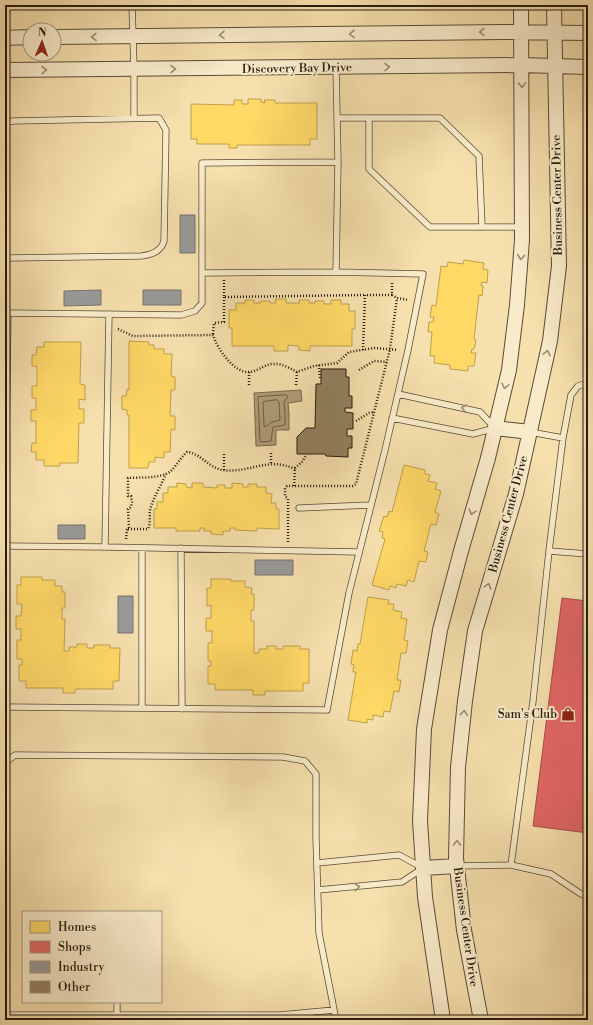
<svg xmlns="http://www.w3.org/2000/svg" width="593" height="1025" font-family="'Libre Bodoni',serif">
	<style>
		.water { fill: #af9d77; stroke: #78694c }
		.homes { fill: #ffd966; stroke: #bea04b }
		.shops { fill: #e06666; stroke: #a84f4b }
		.industry { fill: #999; stroke: #76736e }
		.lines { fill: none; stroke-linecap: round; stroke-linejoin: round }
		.shore { stroke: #6a5c41; stroke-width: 1 }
		.building { fill: #928160; stroke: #251a0b }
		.service-casing { stroke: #594c34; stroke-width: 7 }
		.tertiary-casing { stroke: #594c34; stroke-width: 16 }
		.path { stroke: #251a0b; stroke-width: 2.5; stroke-dasharray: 1 2; stroke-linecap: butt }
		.service { stroke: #f9ebca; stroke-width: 5.5 }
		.tertiary { stroke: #f9ebca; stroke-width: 14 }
		.oneway { stroke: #9a8d74 }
		.labels { text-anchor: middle; stroke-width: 4; stroke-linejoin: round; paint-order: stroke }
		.street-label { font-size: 12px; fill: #251a0b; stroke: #f9ebca }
		.poi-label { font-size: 12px; fill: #251a0b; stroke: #f9ebca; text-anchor: end }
	</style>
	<rect width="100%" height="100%" fill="#f6e0ae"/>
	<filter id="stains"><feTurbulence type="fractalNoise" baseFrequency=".005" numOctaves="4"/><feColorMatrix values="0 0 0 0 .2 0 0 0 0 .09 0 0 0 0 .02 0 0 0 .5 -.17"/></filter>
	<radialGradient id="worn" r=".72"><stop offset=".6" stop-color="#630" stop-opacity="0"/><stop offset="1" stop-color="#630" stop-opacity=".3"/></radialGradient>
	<path class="water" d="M301,390l1,11 -14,2 1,10v17h-13v15l-20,1 -2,-53z"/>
	<path class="homes" d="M248,99h13v3l4,1 -1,-3h11v3h42v36h-7v6h-73v3h-8v-4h-32v-5h-6v-35l43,1v-5h8v4h6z
		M464,260l20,3 -1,6 5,1 -1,13 -5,-1 -1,4h2l-1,10 -3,-1 -5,44 2,1 -2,9h-2l-1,4h5l-2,13h-6v5l-18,-2v-4l-16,-2 1,-7h-5l2,-24h-4l1,-10h4l1,-5h-4l2,-12 4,1 5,-40 6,1 1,-5 15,2z
		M275,299h11v4h14l-1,-3h10v3h6v-2h9v3h7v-4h10v4h8v7h6v18h-3v17h-42v5l-11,-1v-4l-11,-1v6h-14v-5h-42v-18h-3v-18h7v-7h9v-3h9v3h6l1,-2h9v2h6z
		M129,341l20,1v3h5v4h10v5h8l-1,22 4,1v13h-4l-1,26h5v14l-4,-1 -1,23h-6v6l-9,-1v5h-6l-1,6h-19v-53h-2v-5l-5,-1v-13h4l1,-7 2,1z
		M44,342h37l-1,42 5,1v15l-6,-1v10h5v14h-5l-1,40h-18v3h-16v-6h-8v-8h-5l1,-9h4v-22h-5v-11h5v-12h-4v-12h5v-20h-5v-11h4l1,-8h7z
		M404,465l21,5v4l5,1 -2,6 9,2 -2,6 6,2 -6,21 4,2 -3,11 -5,-1 -7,27 4,1 -2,10 -7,-1 -5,21 -6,-2 -2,6 -9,-2 -1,4 -6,-2 -1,4 -17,-5 13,-46 -3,-1 1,-6 -4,-1 5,-15 3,1 2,-6 3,1z
		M177,483l9,1v3l6,1v-5h11v4l14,1v-3h8v3h7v-5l11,1v3h5v-3h9v3h9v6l6,1 -1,9h5v6h3v20l-22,-1v3l-22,-1v-2h-5v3h-7v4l-12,-1v-3h-7v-3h-4v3h-24v-3h-22v-19h3v-7h6v-9h5v-6h9z
		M21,577h21v3h13v6h7v6h3v16h-3v11h3l-1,32h5v-4h8v-3h10v4h7v-3h16v3h10l-1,33h-6v8h-38v4h-12v-5h-37v-7h-7v-16h3v-6h-5v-19h4v-11h-5v-13h5l1,-12h-5v-19h4z
		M211,579h20v2h14v6l7,1 -1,6h3v16h-3v11h3v32h5v-4h8v-3h9v3h7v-3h17v3h9v34h-6v8h-38v4h-12v-5h-38v-6h-7v-18h3v-5h-3v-18h4v-12h-6v-13h5v-13l-4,1v-18h4z
		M368,597l21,3 -1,4h6l-1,6 9,2 -1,6 6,1 -3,21 4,1 -2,12h-5l-4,27h4l-2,12 -5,-1 -4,21 -6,-1 -1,6 -10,-2v5l-6,-1v4l-19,-3 8,-48h-3l1,-7 -3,-1 2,-14 4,1 1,-7h2z"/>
	<path class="shops" d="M562,598l26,3v232l-55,-7z"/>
	<path class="industry" d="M180,215h15v38h-15z
		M101,290v15l-37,1v-15z
		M143,290h38v15h-38z
		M58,525h27v14h-27z
		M255,560h38v15h-38z
		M118,596h15v37h-15z"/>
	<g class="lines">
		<path class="shore" d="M286,395l2,2 -4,5 1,11v12l-12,2 -2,14 -10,1 -1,-2 -2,-43z
			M277,400l2,2 1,18 -8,2 -7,5 -1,-2 -1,-23z"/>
	</g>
	<path class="building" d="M321,369h25v8h3v19h3v12h-7v4l8,1v16h-6v7h5v12h-4v9l-22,-1 -1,-2h-28v-17l9,-9h9l1,-44h5z"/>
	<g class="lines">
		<g class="service-casing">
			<path id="service" d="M132,5l2,64v49
				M337,118h103l39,38 3,71h-52l-61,-58v-51
				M5,123l8,-2 146,-3 7,12 -2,111c-3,11 -13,14 -23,15l-132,2 -4,-1
				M482,227h39
				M202,273l134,-1
				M392,418l81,16 22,-6 -15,-16 -82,-18
				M530,432l33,6 8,-43 7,-9 10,-3
				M563,438l-14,113 39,3
				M299,508l71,-3
				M5,515l3,-202 173,2 14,-4 7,-8v-140l136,-1 -2,-94
				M5,546l100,1 4,-233
				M105,547l253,5
				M181,548l1,161
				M5,707l322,3 22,-117 36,-143 23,-100 15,-76 -87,-2 2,-110
				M142,708v-160
				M5,763l10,-8 268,2 22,4 11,13v64l3,95 17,87
				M317,863l82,-8 24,13 -21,14 -84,8
				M511,865l40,9 30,20 7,1
				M457,866l54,-1 22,-164 16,-150
				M5,1015h275l54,-5
				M117,1020v-18"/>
		</g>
		<g class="tertiary-casing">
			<path id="tertiary" d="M54,37l450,-5 84,1
				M5,38l25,-1
				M5,70l516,-5 67,2
				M495,428l35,4
				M423,868l34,-2
				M443,1020l-18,-123 -5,-76 4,-92 16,-99 21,-79 27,-93 21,-88 8,-65 5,-65 -1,-235
				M481,1020l-17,-90 -8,-72 2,-91 7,-66 10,-70 41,-137 34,-153 9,-75 -5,-261"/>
		</g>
		<path class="path" d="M224,280v17l141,-2
			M392,295l5,3 11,2
			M118,329l15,7 80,-1c4,13 21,39 37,37 8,-1 15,-8 23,-8 8,-1 17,4 24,8l17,-6 23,-3 12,-11 25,-4 24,2
			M213,334l1,-11 10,-1v-25
			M363,350l2,-55h27v-13
			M319,365l1,14
			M359,370l15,-9 13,1
			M249,385v-13
			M296,385l1,-13
			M356,421l13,-8 5,-1
			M271,453v10
			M224,470v-18
			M294,486l1,-18 8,-7 3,-6
			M128,529h20c3,-6 1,-13 2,-19 3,-12 11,-24 16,-36
			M126,539l1,-9 2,-2 -1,-19 3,-2 1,-5 -1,-6h-3v-18c13,-1 33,1 43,-7 6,-6 10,-14 16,-19 13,1 21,15 35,18 27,4 46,-14 73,-1
			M288,542v-43l-3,-3v-7l2,-3h66l3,-2 34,-135 7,-51"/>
		<use href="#service" class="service"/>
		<use href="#tertiary" class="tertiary"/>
	</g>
	<defs><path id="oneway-chevron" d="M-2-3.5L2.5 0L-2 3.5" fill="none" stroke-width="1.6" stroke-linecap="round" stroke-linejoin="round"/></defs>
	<g class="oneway">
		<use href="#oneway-chevron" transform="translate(482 32) rotate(179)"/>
		<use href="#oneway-chevron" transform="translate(352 34) rotate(179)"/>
		<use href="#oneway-chevron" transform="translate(222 35) rotate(179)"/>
		<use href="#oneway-chevron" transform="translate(94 37) rotate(179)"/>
		<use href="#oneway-chevron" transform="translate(387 67) rotate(-1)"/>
		<use href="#oneway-chevron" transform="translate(173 69) rotate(-1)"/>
		<use href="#oneway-chevron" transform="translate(44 70) rotate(-1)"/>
		<use href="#oneway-chevron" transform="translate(522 85) rotate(90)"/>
		<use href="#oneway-chevron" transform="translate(521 257) rotate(95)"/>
		<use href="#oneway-chevron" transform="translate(547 353) rotate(-78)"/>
		<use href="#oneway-chevron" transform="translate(505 386) rotate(104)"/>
		<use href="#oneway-chevron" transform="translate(464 408) rotate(-168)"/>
		<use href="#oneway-chevron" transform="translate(472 512) rotate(106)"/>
		<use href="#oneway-chevron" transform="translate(488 586) rotate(-73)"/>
		<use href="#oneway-chevron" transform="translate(464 713) rotate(-84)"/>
		<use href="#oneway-chevron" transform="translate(457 843) rotate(-89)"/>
		<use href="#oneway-chevron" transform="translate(357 887) rotate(-5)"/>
	</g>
	<defs>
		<g id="shop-bare" transform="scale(1.08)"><path d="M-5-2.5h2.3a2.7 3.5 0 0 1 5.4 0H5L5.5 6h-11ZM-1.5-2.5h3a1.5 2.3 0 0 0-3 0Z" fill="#8f2418" stroke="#f9ebca" stroke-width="2.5" paint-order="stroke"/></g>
	</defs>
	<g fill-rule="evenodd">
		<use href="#shop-bare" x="568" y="714"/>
	</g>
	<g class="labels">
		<g class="street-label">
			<text transform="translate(297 68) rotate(-1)" y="4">Discovery Bay Drive</text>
			<text transform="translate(557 195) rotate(-91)" y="4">Business Center Drive</text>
			<text transform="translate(508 514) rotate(-75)" y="4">Business Center Drive</text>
			<text transform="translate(466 927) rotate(82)" y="4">Business Center Drive</text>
		</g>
		<g class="poi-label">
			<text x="557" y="718">Sam's Club</text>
		</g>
	</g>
	<rect width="593" height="1025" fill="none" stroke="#f6e0ae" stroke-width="20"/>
	<rect x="6" y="6" width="581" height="1013" fill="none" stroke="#251a0b" stroke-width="2"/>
	<rect x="10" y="10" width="573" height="1005" fill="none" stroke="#251a0b"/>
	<rect x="22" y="911" width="140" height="92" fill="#f9ebca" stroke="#a4977e"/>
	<rect x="30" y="921" width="20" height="12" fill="#ffd966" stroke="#a4977e"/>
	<text x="58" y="931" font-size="12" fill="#251a0b">Homes</text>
	<rect x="30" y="941" width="20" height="12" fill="#e06666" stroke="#a4977e"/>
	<text x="58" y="951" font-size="12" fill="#251a0b">Shops</text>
	<rect x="30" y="961" width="20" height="12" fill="#999999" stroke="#a4977e"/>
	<text x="58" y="971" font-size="12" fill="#251a0b">Industry</text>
	<rect x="30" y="981" width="20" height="12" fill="#928160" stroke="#a4977e"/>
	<text x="58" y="991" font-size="12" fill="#251a0b">Other</text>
	<g transform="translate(42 42) rotate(2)"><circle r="19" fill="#f9ebca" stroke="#a4977e"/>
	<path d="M0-3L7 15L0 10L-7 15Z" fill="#8f2418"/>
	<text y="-6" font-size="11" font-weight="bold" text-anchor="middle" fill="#251a0b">N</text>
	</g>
	<rect width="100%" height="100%" filter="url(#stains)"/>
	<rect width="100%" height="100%" fill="url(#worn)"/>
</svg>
